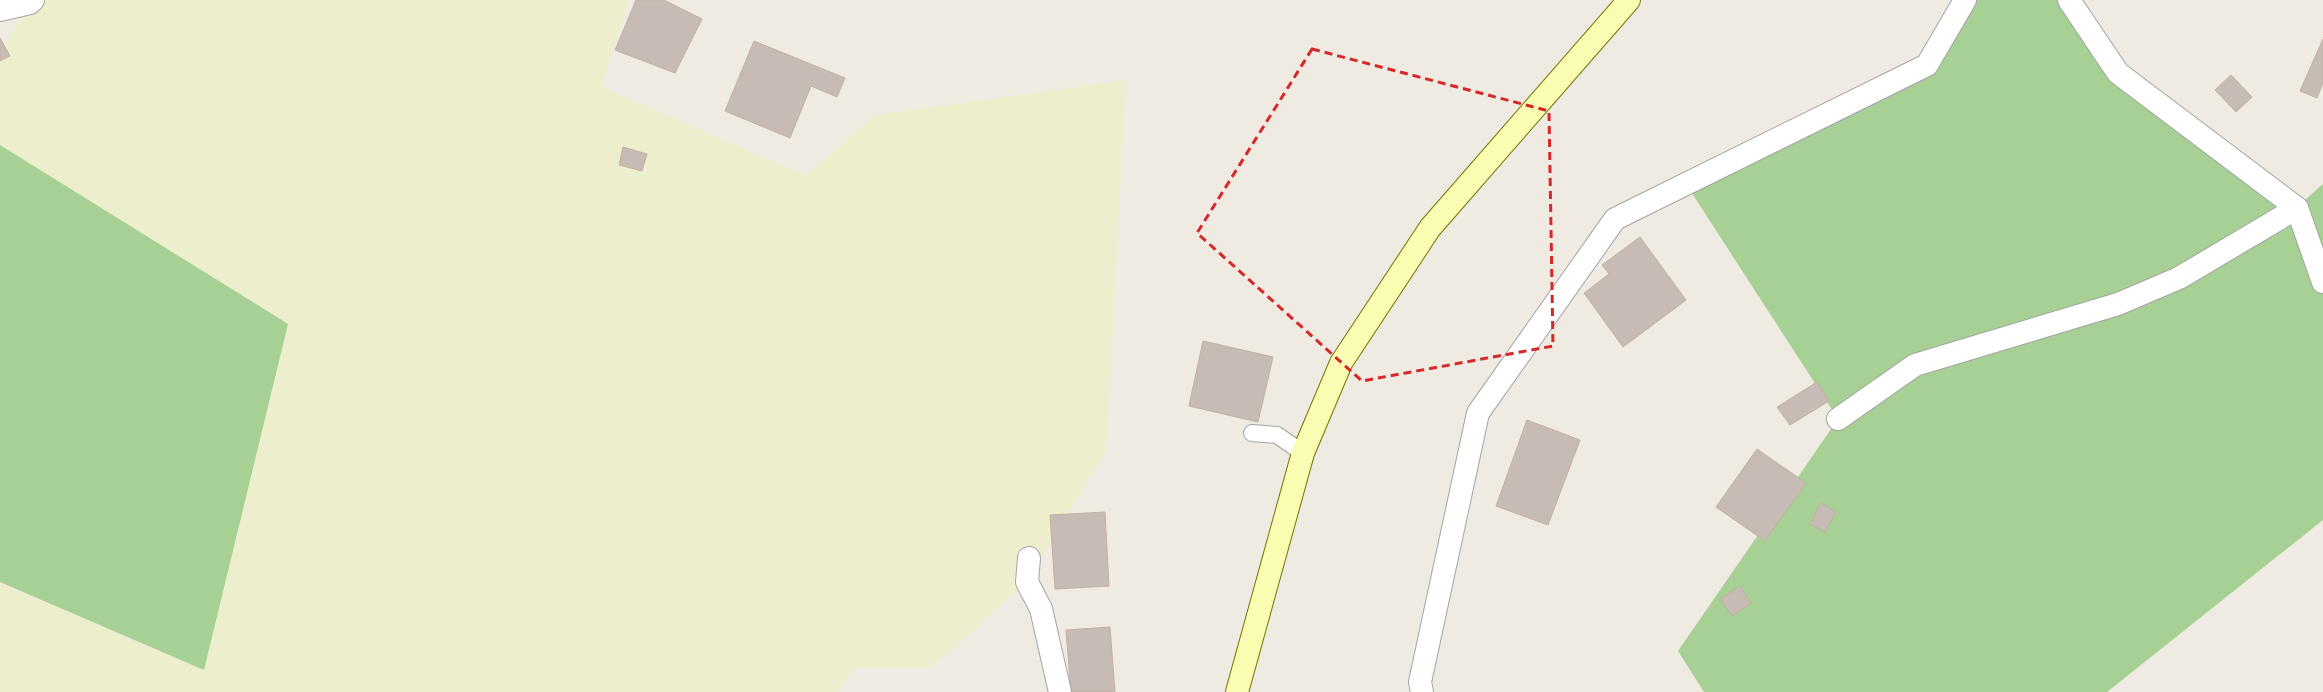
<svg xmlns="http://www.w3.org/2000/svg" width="2323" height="692" font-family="Rubik,sans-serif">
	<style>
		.farmland { fill: #edefcc }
		.forest { fill: #a6d094 }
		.building { fill: #c6bcb5; stroke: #c1b0a3 }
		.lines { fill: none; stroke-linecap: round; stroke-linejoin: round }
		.lane-casing { stroke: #a4a4a4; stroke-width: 18 }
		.street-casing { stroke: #a4a4a4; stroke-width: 24 }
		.secondary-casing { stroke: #6c7700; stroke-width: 24 }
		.lane { stroke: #fff; stroke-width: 16 }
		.street { stroke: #fff; stroke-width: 22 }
		.secondary { stroke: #fafcb2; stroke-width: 22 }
		.marked { fill: none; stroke: #d62828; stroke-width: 3; stroke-dasharray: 8 5; stroke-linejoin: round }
	</style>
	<rect width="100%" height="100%" fill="#efeae2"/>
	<path class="farmland" d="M36,0h593l-28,87 205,89 68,-61 252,-35 -20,370 -79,132 -97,86h-78l-13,24h-839v-110l204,88 -204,-519v-101l30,-47z"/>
	<path class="forest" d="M1965,0h104l49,73 179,134 26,-23v336l-216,172h-403l-26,-41 160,-232 -152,-235 241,-119z
		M0,145l288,179 -84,346 -204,-88z"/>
	<path class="building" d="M636,0h28l38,19 -27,54 -60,-23z
		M0,38l10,18 -10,5z
		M2323,39v44l-6,15 -17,-7z
		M754,41l91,37 -8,19 -26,-11 -21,52 -65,-27z
		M2231,75l21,22 -16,15 -21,-22z
		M623,147l24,7 -5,17 -23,-6z
		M1640,237l46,63 -63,47 -39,-54 25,-19 -7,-9z
		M1203,341l70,16 -15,65 -69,-16z
		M1817,382l12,19 -39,24 -13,-18z
		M1527,420l53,20 -32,85 -52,-19z
		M1757,449l49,34 -41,58 -49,-34z
		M1821,503l15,9 -11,20 -15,-8z
		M1105,512l4,74 -54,3 -5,-74z
		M1740,586l11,17 -19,13 -12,-17z
		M1110,627l5,65h-44l-5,-62z"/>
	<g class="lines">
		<g class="lane-casing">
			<path id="lane" d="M1252,433l25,2 26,18"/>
		</g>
		<g class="street-casing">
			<path id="street" d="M2069,0l49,73 179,135 26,74
				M0,10l30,-7 3,-3
				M1838,419l77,-54 203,-61 61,-26 118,-70
				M1029,558l-2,24 14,27 19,83
				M1422,692l-2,-10 58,-269 137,-194 312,-154 38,-65"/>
		</g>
		<g class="secondary-casing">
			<path id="secondary" d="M1237,692l66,-239 38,-90 89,-135 199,-228"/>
		</g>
		<use href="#lane" class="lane"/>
		<use href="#street" class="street"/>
		<use href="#secondary" class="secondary"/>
	</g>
	<path class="marked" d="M1312,49l237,62 4,235 -191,35 -165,-148z"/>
</svg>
